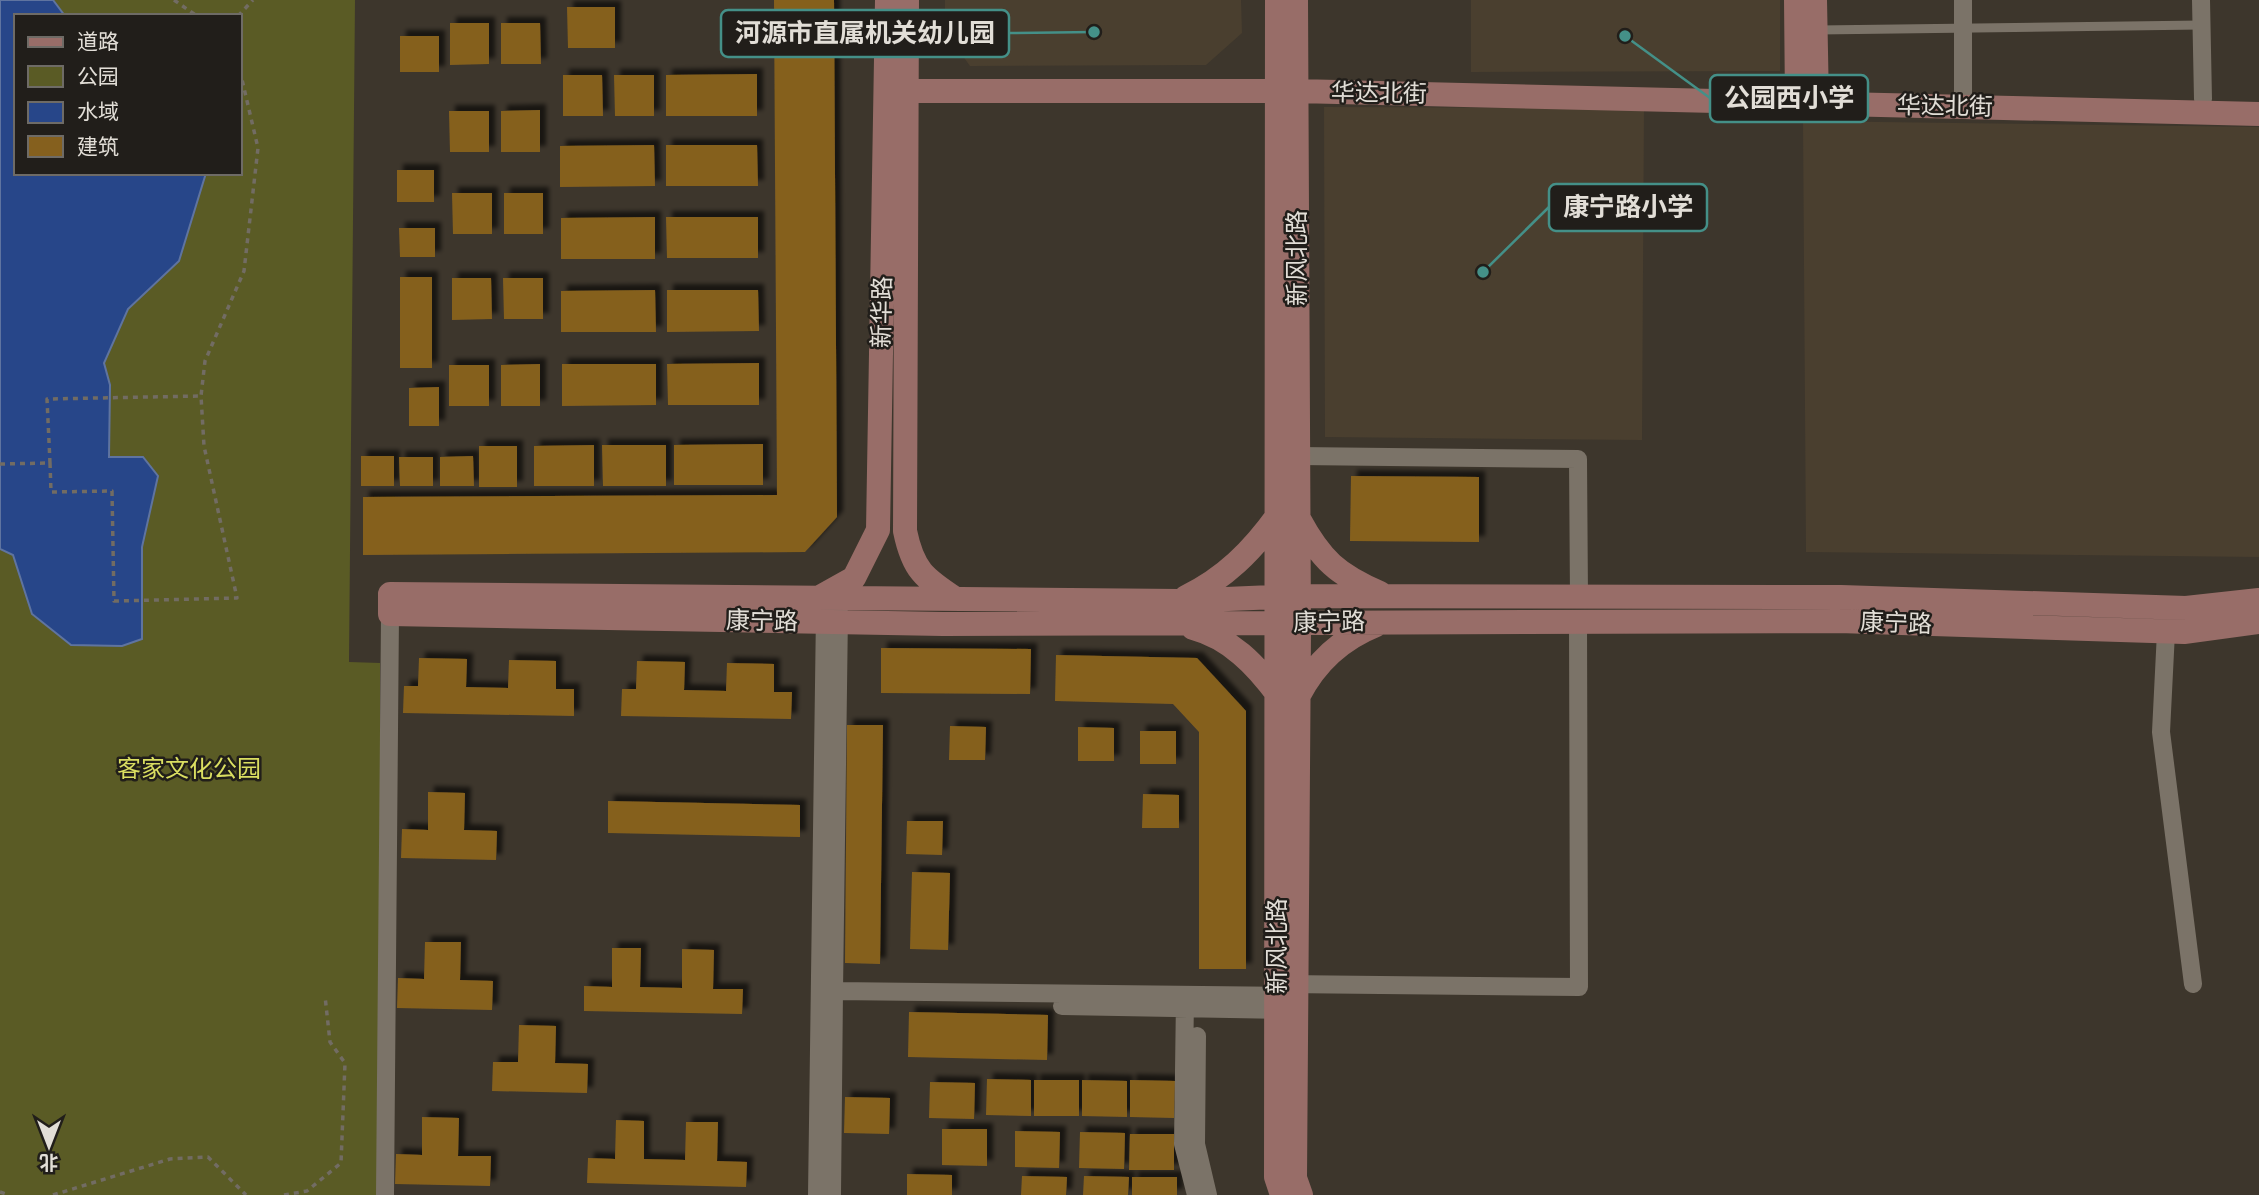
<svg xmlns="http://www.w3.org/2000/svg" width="2259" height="1195" font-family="'Asap Condensed','Noto Sans SC',sans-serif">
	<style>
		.built { fill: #4a3f2f }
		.green { fill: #5a5b25; fill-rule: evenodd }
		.water { fill: #274689; stroke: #5f74a0; stroke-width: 2 }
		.building { fill: #85601e; filter: url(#shadow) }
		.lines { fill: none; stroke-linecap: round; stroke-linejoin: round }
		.path { stroke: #726c63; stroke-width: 3.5; stroke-dasharray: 5 5; stroke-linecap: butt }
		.lane { stroke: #7b7368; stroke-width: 9 }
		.street { stroke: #7b7368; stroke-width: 18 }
		.secondary { stroke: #986d68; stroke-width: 24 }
		.labels { text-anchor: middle; stroke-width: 5; stroke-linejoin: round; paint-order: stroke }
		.street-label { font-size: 24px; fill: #e2ded7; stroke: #211e1a }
		.park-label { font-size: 24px; fill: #dade61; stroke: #211e1a }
		.leader { fill: none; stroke: #449088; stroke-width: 2.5 }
		.callout-dot { fill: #449088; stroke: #211e1a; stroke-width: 2.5 }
		.callout { fill: #211e1a; stroke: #449088; stroke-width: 2.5 }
		.callout-label { font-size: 26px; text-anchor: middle; font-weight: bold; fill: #e2ded7 }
	</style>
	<defs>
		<filter id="shadow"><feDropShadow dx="6" dy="-6" stdDeviation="2" flood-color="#0009"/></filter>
	</defs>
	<rect width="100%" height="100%" fill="#3d362c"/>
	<path class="built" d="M945,0h296l1,33 -36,32 -236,1 -25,-35z
		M1471,0h309v71l-309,1z
		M1324,107l320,1 -2,332 -317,-3z
		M1803,121l456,6v430l-453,-5z"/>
	<path class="green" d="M0,0h355l-6,662 31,1v532h-380zM16,16h224v157h-224z"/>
	<path class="water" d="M0,0h53l12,16h-49v157h190l-27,88 -51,48 -24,54 6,22 -1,72h34l15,19 -16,71v92l-20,7 -51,-1 -39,-31 -19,-59 -13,-6z"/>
	<path class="building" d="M774,0h60l3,517 -32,35 -442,3v-58l414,-2z
		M567,7h48v41h-47z
		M450,23h39v41l-39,1z
		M501,23h39l1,41h-40z
		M400,36h39v36h-39z
		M757,74v42h-91v-41z
		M563,75h39l1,41h-40z
		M614,75h40v41h-39z
		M540,110v42h-39v-41z
		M449,111h40v41h-39z
		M654,145l1,41 -95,1v-41z
		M666,145h91l1,41h-92z
		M397,170h37v32h-37z
		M452,193h40v41h-39z
		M504,193h39v41h-39z
		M655,217v42h-94v-41z
		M666,217h92v41h-91z
		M399,228h36v29h-35z
		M400,277h32v91h-32z
		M452,278h39l1,41 -40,1z
		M503,278h40v41h-39z
		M655,290l1,42h-95v-41z
		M667,290h91l1,41 -92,1z
		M759,363v42h-91l-1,-41z
		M540,364v42h-39v-41z
		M562,364h94v41l-94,1z
		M449,365h40v41h-40z
		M439,387v39h-30v-38z
		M763,444v41h-89v-40z
		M594,445v41h-60v-40z
		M602,445h64v41h-63z
		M479,446h38v41h-38z
		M361,456h33v30h-33z
		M473,456l1,30h-34v-29z
		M399,457h34v29h-33z
		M1351,476l128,1v65l-129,-1z
		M881,648l150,1 -1,45 -149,-1z
		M1056,655l141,3 49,53v258h-47v-237l-26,-28 -118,-3z
		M419,658l48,1 -1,28 42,1 1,-28 47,1v28h18v27l-171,-3 1,-27h14z
		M637,661l48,1 -1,28 42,1 1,-28 47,1v28h18l-1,27 -170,-3 1,-27h14z
		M847,725h36l-3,239 -35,-1z
		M950,726l36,1 -1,33h-36z
		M1078,727l36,1v33h-36z
		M1140,731h36v33h-36z
		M428,792l37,1 -1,37 33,1 -1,29 -95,-2 1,-29 26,1z
		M1143,794l36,1v33h-37z
		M608,801l192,4v32l-192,-4z
		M907,821h36l-1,34 -36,-1z
		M912,872l38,1 -2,77 -38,-1z
		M425,942h36l-1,38 33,1 -1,29 -95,-2 1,-30 26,1z
		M612,948h29l-1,39 42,1v-39l32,1 -1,39h30l-1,25 -158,-3v-25l28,1z
		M909,1012l139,3 -1,45 -139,-3z
		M519,1025l37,1 -1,37 33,1 -1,29 -95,-2 1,-29h25z
		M987,1079l44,1v36l-45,-1z
		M1034,1080h45v36h-45z
		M1082,1080l45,1v36l-45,-1z
		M1130,1080l45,1 -1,37 -44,-1z
		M930,1082l45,1 -1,36 -45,-1z
		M845,1097l45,1 -1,36 -45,-1z
		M422,1117l37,1 -1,38h33l-1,30 -95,-2 1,-30 26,1z
		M616,1120l28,1v38l41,1 1,-38h32l-1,39 30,1 -1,25 -159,-4 1,-25 27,1z
		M942,1129h45v37l-45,-1z
		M1015,1131l45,1 -1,36 -44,-1z
		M1080,1132l45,1 -1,36 -45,-1z
		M1130,1134h44v36h-45z
		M907,1174l45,1v20h-45z
		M1022,1176l45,1 -1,18h-45z
		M1084,1176l45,1 -1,18h-45z
		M1132,1177h45v18h-45z"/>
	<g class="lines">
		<path class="path" d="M174,0l23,16
			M238,16l15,-16
			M50,463l-3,-64 153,-3
			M0,464l50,-1 1,29 61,-1 2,110 123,-3 -33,-152 -3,-50 4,-35 39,-90 14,-123 -18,-77
			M0,1192l9,3
			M53,1195l117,-36 38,-2 38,38
			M284,1195l23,-4 34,-28 4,-100 -15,-21 -5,-46"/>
		<path class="lane" d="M1818,30l383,-5"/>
		<path class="street" d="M1963,0v94
			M2201,0l2,99
			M1298,456l280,3 1,138
			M839,613l-5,378 452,5
			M2166,632l-5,100 32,252
			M1284,984l295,3 -1,-366
			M825,990l9,1 -2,204
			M1185,998l-2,146 13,51
			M1062,1006l224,4
			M1197,1036l-1,108 12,51
			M385,1195l5,-581
			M817,1195l8,-583"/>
		<path class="secondary" d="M907,0l-2,531c8,39 19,47 51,68
			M1277,0l-1,1177 6,18
			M1296,0l3,632 -4,546 6,17
			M1796,0l1,103
			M1815,0l2,103
			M886,91h410l963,23
			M1299,519c22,41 39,56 81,74
			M820,597l34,-19 24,-48 9,-530
			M1186,597c39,-19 66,-46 92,-82
			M2259,600l-73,8 -345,-11 -542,-1 -120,5 -789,-7v20l553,10 896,-3 345,11 75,-10
			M1193,628c37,10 63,37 85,67
			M1299,695c17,-33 42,-56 77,-70"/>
	</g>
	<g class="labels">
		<g class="street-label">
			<text transform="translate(1379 93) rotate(1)" y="8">华达北街</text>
			<text transform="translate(1945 106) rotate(1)" y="8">华达北街</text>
			<text transform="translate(1297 258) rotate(-90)" y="8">新风北路</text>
			<text transform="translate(882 312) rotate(-89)" y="8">新华路</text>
			<text transform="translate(762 621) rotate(1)" y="8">康宁路</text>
			<text transform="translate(1329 622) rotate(-1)" y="8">康宁路</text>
			<text transform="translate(1896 623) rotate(2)" y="8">康宁路</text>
			<text transform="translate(1277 946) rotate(-90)" y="8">新风北路</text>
		</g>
		<g class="park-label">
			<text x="189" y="777">客家文化公园</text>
		</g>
	</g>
	<path class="leader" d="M1094 32L1009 33M1625 36L1710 98M1483 272L1549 207"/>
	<g class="callout-dot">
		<circle cx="1094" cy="32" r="7"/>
		<circle cx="1625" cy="36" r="7"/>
		<circle cx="1483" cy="272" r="7"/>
	</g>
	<g class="callout">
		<rect x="721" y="10" width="288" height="47" rx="7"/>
		<rect x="1710" y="75" width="158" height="47" rx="7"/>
		<rect x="1549" y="184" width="158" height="47" rx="7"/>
	</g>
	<g class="callout-label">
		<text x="865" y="42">河源市直属机关幼儿园</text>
		<text x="1789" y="107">公园西小学</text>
		<text x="1628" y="216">康宁路小学</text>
	</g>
	<rect x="14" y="14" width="228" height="161" fill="#211e1a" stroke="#6e6b66" stroke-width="2"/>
	<rect x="28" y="37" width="35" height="10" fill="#986d68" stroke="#6e6b66" stroke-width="2"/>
	<text x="77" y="49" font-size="21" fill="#e2ded7">道路</text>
	<rect x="28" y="66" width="35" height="21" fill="#5a5b25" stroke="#6e6b66" stroke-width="2"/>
	<text x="77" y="84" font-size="21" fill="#e2ded7">公园</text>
	<rect x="28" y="102" width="35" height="21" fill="#274689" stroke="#6e6b66" stroke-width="2"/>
	<text x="77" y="119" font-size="21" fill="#e2ded7">水域</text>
	<rect x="28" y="136" width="35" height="21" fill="#85601e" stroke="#6e6b66" stroke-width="2"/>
	<text x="77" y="154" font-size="21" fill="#e2ded7">建筑</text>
	<g transform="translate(49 1146) rotate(180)" stroke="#211e1a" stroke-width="5" paint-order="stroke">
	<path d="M0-5L12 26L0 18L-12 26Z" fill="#e2ded7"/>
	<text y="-10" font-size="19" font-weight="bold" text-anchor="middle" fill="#e2ded7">北</text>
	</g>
</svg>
